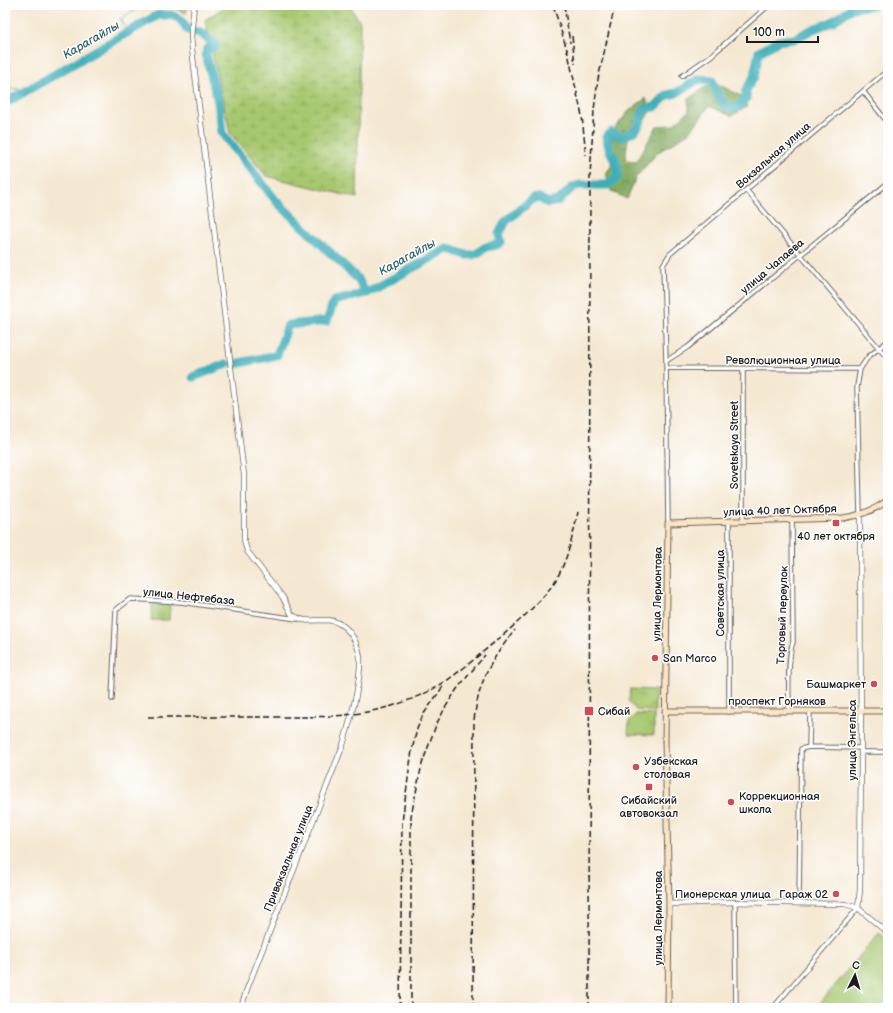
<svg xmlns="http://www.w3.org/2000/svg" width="893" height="1013" font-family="'Balsamiq Sans',sans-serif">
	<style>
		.grass { fill: url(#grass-tufts); stroke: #627246 }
		.forest { fill: url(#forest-crowns); stroke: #50643f }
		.wetland { fill: url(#wetland-marsh); stroke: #627246 }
		.green { fill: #a7c870; stroke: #627246 }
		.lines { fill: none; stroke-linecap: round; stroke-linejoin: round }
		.stream { stroke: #3eaeb9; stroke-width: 1.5 }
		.river { stroke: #3eaeb9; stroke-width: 9 }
		.minor-casing { stroke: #68635c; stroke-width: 5.5 }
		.tertiary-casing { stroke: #68635c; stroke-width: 6 }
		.secondary-casing { stroke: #68635c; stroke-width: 7 }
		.minor { stroke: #fff; stroke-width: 3.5 }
		.tertiary { stroke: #fff; stroke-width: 4.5 }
		.secondary { stroke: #fce5c4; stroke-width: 5 }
		.rail { stroke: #1c1c1c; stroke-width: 1.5; stroke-dasharray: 6 3; stroke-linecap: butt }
		.poi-dot { fill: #d1495b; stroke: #fff; stroke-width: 1.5 }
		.labels { text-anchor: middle; stroke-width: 3; stroke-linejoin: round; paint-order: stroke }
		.street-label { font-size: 11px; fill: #1c1c1c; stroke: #fff }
		.poi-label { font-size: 11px; fill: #1c1c1c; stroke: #fff; text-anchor: start }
		.water-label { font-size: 12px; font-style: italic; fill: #2d656a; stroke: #fff }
	</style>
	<defs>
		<pattern id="grass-tufts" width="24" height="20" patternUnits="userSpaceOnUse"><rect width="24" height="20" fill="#a7c870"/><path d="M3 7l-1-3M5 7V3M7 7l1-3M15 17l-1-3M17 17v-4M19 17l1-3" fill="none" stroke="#8fab60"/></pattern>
		<pattern id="forest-crowns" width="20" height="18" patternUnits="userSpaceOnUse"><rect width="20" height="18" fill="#85ac62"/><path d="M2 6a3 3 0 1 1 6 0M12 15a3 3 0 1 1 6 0" fill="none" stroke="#6c8b50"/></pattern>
		<pattern id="wetland-marsh" width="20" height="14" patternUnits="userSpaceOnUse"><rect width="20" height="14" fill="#a7c870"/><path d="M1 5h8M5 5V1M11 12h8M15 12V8" fill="none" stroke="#8fab60"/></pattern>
	</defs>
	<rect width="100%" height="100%" fill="#fff"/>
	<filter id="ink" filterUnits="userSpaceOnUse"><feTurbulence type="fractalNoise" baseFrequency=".025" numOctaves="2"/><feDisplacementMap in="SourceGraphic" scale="8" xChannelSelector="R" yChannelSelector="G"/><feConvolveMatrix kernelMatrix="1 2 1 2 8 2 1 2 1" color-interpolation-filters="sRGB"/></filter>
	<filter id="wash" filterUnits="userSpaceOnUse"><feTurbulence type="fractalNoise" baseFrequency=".012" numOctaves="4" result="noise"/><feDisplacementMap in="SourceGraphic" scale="16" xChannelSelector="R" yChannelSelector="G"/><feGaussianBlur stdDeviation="0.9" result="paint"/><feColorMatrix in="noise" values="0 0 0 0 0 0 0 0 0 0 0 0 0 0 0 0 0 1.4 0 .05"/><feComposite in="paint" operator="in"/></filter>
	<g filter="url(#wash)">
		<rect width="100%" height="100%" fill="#f5e8d2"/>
		<path class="grass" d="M152,604h18l-1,16h-18z
			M630,689l25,1v21l-19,-1 -7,-8z
			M636,714h18v21l-26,-1 1,-13z"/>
		<path class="forest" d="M716,83l27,14 4,10 -16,9 -22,-10 -19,26 -33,21 -21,24 -9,22 -16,-8 -5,-18 6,-8 -8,-24 25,-30 17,-13 4,13 -8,14 -14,14 -3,21 11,2 21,-36 16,-1 16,-14 -1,-12 17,-12z"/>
		<path class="wetland" d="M165,5h23l-2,8z
			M227,5h122l11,17 -3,176 -91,-22 -36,-43 -25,-113z"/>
		<path class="green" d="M879,933l9,7v68h-72z"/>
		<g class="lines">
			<path class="stream" d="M127,32l-6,-13 16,-10 1,-4
				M5,88l22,2"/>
			<path class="river" d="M5,103l153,-88h13l9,4 8,11 12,3 15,11v3l-8,2 -1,5 12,48 4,31 55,69 81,77 7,13 2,1 80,-44c12,1 17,10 31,4 3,-2 5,-5 8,-6 6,-2 10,0 15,-5l-2,-8 7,-13 27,-22 6,-1 9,5 10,-2 15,-14 7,-2h27l11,-8 -1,-14 -7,-12 -4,-14 6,-5 10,5c7,-3 15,-6 18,-14 2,-6 0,-8 5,-14l10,-2 12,-12 9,-2 23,-14 13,1 2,8 11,18 11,2 10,-9v-9l8,-13 5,-25 19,-11 16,-2 19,-10 19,-7 20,-14 22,-3
				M235,364l42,-9 11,-30 39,-4 7,-20 33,-8
				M193,377l33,-13"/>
		</g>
	</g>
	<g filter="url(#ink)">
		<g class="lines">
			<g class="minor-casing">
				<path id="minor" d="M682,76l30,-21 57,-50
					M863,91l25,32
					M747,191l141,168
					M666,361l22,-14 200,-164
					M666,368l194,1 8,-12 20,-16
					M743,369v152
					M860,515l-3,-128 3,-18
					M729,522v190
					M668,523l-2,-162 -3,-96 7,-11 218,-184
					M112,699l4,-89 14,-11 51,3 116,17
					M789,711c0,-17 -2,-54 4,-69l-1,-123
					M809,747l52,1
					M861,752h27
					M735,902l1,106
					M799,903l2,-154 8,-2 1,-36
					M773,1008l85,-100"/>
			</g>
			<g class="tertiary-casing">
				<path id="tertiary" d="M194,5l-3,31 1,13 52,426v65l3,11 35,45 10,19c4,2 8,4 12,5 11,2 26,-3 36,4 11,6 19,22 20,34 1,24 -10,64 -17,87l-96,244 -6,19
					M669,904l57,-2 119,2 13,4 30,25
					M858,908l2,-19 1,-137 -1,-237"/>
			</g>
			<g class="secondary-casing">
				<path id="secondary" d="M665,711h223
					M668,1008l1,-104 -4,-163 3,-218 174,-5c17,-2 32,-7 46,-18"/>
			</g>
			<use href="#minor" class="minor"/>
			<use href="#tertiary" class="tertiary"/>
			<use href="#secondary" class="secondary"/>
			<path class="rail" d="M553,5l15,48 14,63 4,39
				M564,5l6,38
				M572,36l3,28
				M148,717c39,0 78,0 118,0 57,0 106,2 159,-24 26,-12 49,-34 71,-52 18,-15 49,-42 61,-63 11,-20 16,-43 21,-66
				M400,1008l2,-186 10,-72 5,-21 6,-14 21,-30
				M411,1008v-192l11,-52 14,-39 9,-17 12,-19 28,-34
				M473,1008l1,-288c5,-39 16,-59 41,-90
				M589,1008l1,-832 4,-66 4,-31 17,-74"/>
		</g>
	</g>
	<g class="poi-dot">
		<rect x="832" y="519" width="8" height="8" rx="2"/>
		<circle cx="655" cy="658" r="4"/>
		<circle cx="874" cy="684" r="4"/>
		<rect x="584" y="706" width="10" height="10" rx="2"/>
		<circle cx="636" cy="767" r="4"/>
		<rect x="645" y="783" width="8" height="8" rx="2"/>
		<circle cx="731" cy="802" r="4"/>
		<circle cx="836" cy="894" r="4"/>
	</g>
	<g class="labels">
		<g class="street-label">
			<text transform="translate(773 155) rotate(-41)" y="4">Вокзальная улица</text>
			<text transform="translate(772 266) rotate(-40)" y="4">улица Чапаева</text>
			<text x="783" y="364">Революционная улица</text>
			<text transform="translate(734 445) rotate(-90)" y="4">Sovetskaya Street</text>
			<text transform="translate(780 510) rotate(-2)" y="4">улица 40 лет Октября</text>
			<text transform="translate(720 593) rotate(-90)" y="4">Советская улица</text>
			<text transform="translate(657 594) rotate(-89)" y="4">улица Лермонтова</text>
			<text transform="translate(189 596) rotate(6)" y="4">улица Нефтебаза</text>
			<text transform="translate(782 615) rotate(-88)" y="4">Торговый переулок</text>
			<text x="777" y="705">проспект Горняков</text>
			<text transform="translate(852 740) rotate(-90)" y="4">улица Энгельса</text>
			<text transform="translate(288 858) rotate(-68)" y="4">Привокзальная улица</text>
			<text x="723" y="898">Пионерская улица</text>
			<text transform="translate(658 918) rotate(-90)" y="4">улица Лермонтова</text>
		</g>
		<g class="poi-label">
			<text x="836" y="540" text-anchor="middle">40 лет октября</text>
			<text x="663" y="662">San Marco</text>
			<text x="866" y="688" text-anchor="end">Башмаркет</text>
			<text x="598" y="715">Сибай</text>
			<text x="644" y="765">Узбекская<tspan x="644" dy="13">столовая</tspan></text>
			<text x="739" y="800">Коррекционная<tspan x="739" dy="13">школа</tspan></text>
			<text x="649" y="804" text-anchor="middle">Сибайский<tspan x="649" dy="13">автовокзал</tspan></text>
			<text x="828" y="898" text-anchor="end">Гараж 02</text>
		</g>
		<g class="water-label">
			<text transform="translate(91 40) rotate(-30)" y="4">Карагайлы</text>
			<text transform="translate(407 257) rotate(-29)" y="4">Карагайлы</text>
		</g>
	</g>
	<rect width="893" height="1013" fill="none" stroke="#fff" stroke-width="20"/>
	<g transform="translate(855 975) rotate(5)" stroke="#ffffff" stroke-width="3" paint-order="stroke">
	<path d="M0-3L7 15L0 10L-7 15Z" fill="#1c1c1c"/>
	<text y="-6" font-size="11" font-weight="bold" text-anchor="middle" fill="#1c1c1c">С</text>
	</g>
	<path d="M747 36v6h71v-6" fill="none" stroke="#1c1c1c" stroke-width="2"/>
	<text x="753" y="36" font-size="12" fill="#1c1c1c" stroke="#ffffff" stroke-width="3" paint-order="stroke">100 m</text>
</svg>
